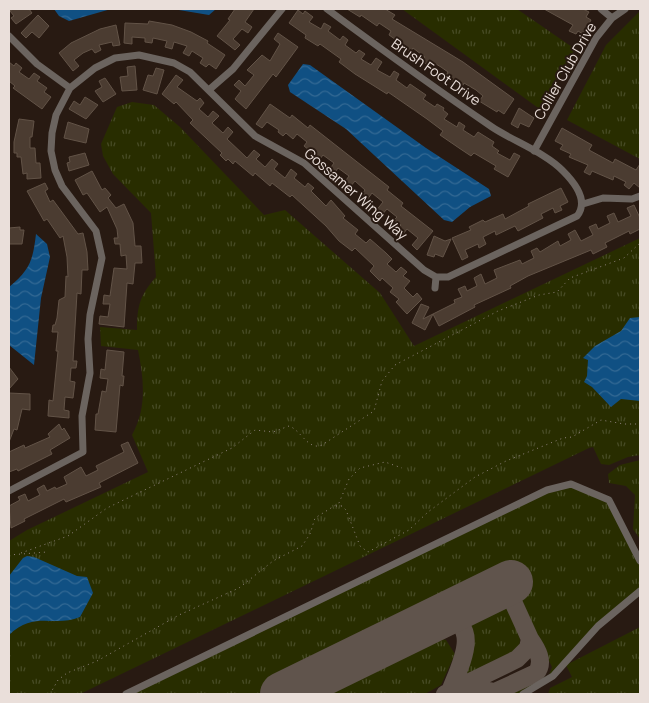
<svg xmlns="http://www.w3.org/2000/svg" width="649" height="703" font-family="Manrope,sans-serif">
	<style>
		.grass { fill: url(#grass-tufts) }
		.water { fill: url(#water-waves) }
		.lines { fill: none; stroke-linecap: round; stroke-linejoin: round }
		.taxiway { stroke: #60544c; stroke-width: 18 }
		.runway { stroke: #60544c; stroke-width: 44 }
		.building { fill: #4b3c31; stroke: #625347 }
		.path { stroke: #90837d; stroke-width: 1; stroke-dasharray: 1 4; stroke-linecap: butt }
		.minor { stroke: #6b645f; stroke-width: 7 }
		.labels { text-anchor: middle; stroke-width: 4; stroke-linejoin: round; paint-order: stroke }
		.street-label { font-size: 14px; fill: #eadfda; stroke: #281a12 }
	</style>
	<defs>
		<pattern id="grass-tufts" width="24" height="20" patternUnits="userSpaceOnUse" patternTransform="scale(1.25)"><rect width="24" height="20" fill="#282d00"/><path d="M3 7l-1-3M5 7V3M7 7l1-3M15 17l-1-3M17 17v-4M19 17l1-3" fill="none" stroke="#474b25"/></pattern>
		<pattern id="water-waves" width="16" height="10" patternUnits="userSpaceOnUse" patternTransform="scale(1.25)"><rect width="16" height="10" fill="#105083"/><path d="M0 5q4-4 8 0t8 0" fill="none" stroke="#336994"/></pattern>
	</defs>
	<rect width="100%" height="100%" fill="#281a12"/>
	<path class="grass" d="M402,9h115l58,40 -34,61z
		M640,11v148l-73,-39 39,-75z
		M132,102l22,3 26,22 84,88 21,-5 95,83 34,53 226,-108v217l-12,2 -19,8 -8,-1 -8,-17 -4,1 -509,246h-71v-153l18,-11 121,-58 -16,-37c15,-27 12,-55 6,-85l-37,-4 -1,-19 37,3c0,-24 3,-35 19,-53l-5,-64 -38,-39 -10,-18 -2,-12 16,-37z
		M640,460v79l-7,-10 2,-34 -9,-9 -17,-3 -1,-9 12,-9z
		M572,487l35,14 6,7 27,57v23l-97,94 -25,12h-10l41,-19 3,-8 -36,-74 3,-2 -10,-19 -252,122h-129l418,-202z
		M499,602c16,5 25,34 19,48l-54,27c-2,-21 22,-36 0,-59z
		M640,627v67h-92l2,-6 22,-11 -6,-12z
		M432,636l14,4 9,14 -14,31 -16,9h-118l118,-57z"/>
	<path class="water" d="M54,9h57l-42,12 -10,-5z
		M173,9h43l-7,6z
		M303,64l7,1 116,83 63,41 2,7 -21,11 -18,15 -8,-2 -98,-91 -56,-37 -2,-7z
		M36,234l11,10 3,13 -9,41 -7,67 -25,-20v-58c21,-17 24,-27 27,-53z
		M640,317v84l-19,-2 -10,8 -19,-20 -8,-5 3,-6 1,-16 -5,-2 12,-12 26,-15 9,-13z
		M27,556l7,1 43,19 10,1 6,16 -13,24c-26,11 -45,-7 -71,18v-59l14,-18z"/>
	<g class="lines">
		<path class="taxiway" d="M441,616c44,7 18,51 8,78
			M461,686l34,6 41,-19c9,-11 1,-24 -6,-34
			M445,694l72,-35 11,-11 2,-9 -20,-44 -7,-5h-8"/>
		<path class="runway" d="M282,694l229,-112"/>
	</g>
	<path class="building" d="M13,9h16l3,4 -16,11 -5,-6 3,-2 -4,-5z
		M235,9h19l-9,13 7,5 -4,6 -6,-4 -9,10 7,6 -5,5 -18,-14 13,-16 -2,-1z
		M347,9h38l10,6 -3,4 71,43 51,37 -10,15 -6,-4 -1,2 -18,-11 4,-5 -7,-6 -12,-7 -2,4 -17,-10 3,-5 -7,-5 -10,-6 -3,4 -6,-4 3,-4 -12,-9 -3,4 -6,-4 1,-2 -16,-11 2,-4 -12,-8 -2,3 -16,-11 -1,2z
		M544,9h39l6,3 -3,5 5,3 -8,14 -5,-3 -2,3 -7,-3 4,-6z
		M298,10l5,4 2,-3 8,6 -4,5 12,7 3,-6 7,4 -3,4 12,9 3,-4 5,4 -3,5 11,8 3,-3 6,4 -4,5 10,6 5,-7 6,4 -5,8 13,7 4,-6 5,3 -3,6 11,8 3,-4 16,11 -3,4 12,8 2,-3 7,4 -1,2 5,4 -4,5 13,8 2,-5 6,4 -2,4 11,7 4,-5 16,10 -2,4 7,5 -2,2 13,7 4,-7 6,3 -12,21 -14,-8 2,-3 -22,-13 -3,3 -12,-8 -19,-13 3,-4 -16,-12 -39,-27 -1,2 -32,-20 -16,-12 2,-3 -21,-15 -2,2 -13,-8 1,-3 -17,-12z
		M38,15l11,11 -10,12 -7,-6 -6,6 -5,-5z
		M149,21l23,4 19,7 17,9 -1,2 18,12 -9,14 -7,-5 -3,3 -6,-4 3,-5 -11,-7 -3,5 -6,-3 4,-7 -13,-4 -2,7 -7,-2 2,-6 -14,-3 -1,5 -7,-1v-4l-13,-1v7l-8,-1 1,-20 23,1z
		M116,25l4,20 -7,1 -1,-4 -13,3 2,5 -6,3 -3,-4 -9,4 -9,7 5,6 -6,5 -14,-18 12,-10 29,-14z
		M278,33l20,14 -22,30 -3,-3 -27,35 -11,-10 6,-8 -7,-6 5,-5 6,6 9,-11 -7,-5 15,-15 8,6 10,-17 -6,-5z
		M9,62l5,4 2,-3 6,5 -3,4 10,7 5,-6 6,4 -3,4 10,7 -3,4 7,5 -9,12 -29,-21 2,-2 -6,-5z
		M135,66l2,24 -15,1 -2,-14 8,-1 -1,-9z
		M156,68l8,2 -7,24 -14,-4 5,-15 5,1z
		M176,75l7,5 -6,7 20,14 3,-3 4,5 -5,6 9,8 5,-6 6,5 -7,7 11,10 5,-6 5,5 -6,7 20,19 7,-8 6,5 -4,4 9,8 7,-8 6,5 -4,5 11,9 6,-9 6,5 -3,4 11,9 3,-4 6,5 -3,3 15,15 5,-6 14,16 -2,2 15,12 -3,4 11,9 4,-4 16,14 6,6 -5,5 9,8 5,-5 6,5 -4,4 7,5 -6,7 9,9 4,-4 5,6 -15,15 -11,-12 3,-3 -9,-7 3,-4 -11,-10 -2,3 -10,-10 4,-5 -19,-18 -3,3 -13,-10 -13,-15 -34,-31 -2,2 -18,-14 -2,3 -15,-13 -2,3 -18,-15 -2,3 -5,-5 -2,2 -6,-6 2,-2 -32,-30 3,-3 -17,-18 -2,2 -12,-10z
		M105,78l11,16 -13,8 -8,-11 7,-4 -3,-6z
		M85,97l13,8 -12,14 -17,-10 5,-8 6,4z
		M270,104l20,14 2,-3 16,13 2,-3 79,62 -2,3 16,13 -2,3 32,25 -16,19 -5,-5 6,-7 -11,-9 -4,5 -6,-5 4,-4 -7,-5 3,-3 -10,-8 -7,8 -5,-5 8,-10 -11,-9 -5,7 -6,-5 4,-5 -10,-9 -5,6 -6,-4 5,-7 -11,-8 -4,6 -5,-4 5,-7 -11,-8 -3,4 -16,-13 3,-4 -10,-8 -4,5 -7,-6 -3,3 -5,-4 1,-2 -12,-8 -5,6 -6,-4z
		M519,108l15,10 -5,9 -9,-4 -2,5 -7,-4z
		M19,119l15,2 -2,16h-2v11h5l1,15h4l1,15 -14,1v-6l-4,1 -2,-17h-4v-4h-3v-11z
		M68,122l21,7 -3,14 -22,-5z
		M562,128l30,17 -3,5 24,13 2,-4 21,11 4,-6v24l-6,-5 -5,6 -5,-4 2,-3 -12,-6 -1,4 -21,-9 -2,4 -6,-3 4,-7 -19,-8 2,-3 -11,-5 3,-4 -8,-4z
		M85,153l4,12 -20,6 -2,-8 3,-1 -1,-5z
		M92,171l10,19 3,-2 6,7 -3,3 8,10 8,-4 9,19 2,23h6l1,17h-7l-2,21 -6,-1 -3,44 -25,-3 1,-8 8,1 2,-13h-7l1,-9 6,1 4,-28 13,1 -1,-14 -5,1 -1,-12h-5l-1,-6h4l-1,-9 -10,-22 -7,5 -13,-19 -4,2 -8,-15z
		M45,183l3,6 -3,2 5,11 3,-2 25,34 5,-1 4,19 1,18h-6l-1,24 -4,-1 -4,68h4l-1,7h-5l-1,13 5,1 -2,16 -8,-1 -1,13 5,1v7l-21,-2 1,-16 4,1 5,-50h-2l2,-19h-6l1,-7h2l2,-7 2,-18 6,-3 1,-21 2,1 -1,-20 -4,-21 -3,2 -13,-19 -3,2 -17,-30z
		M561,188l7,14 -8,4 2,4 -7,3 -2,-5 -12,6 2,4 -25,13 -3,-5 -19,9 -1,-4 -12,6 3,7 -7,4 -1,-4 -13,6 3,7 -6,3 -10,-22 19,-8 -2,-3 14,-7 2,2 18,-8 2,5 24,-13 -1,-2z
		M634,205l6,13v11l-10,5 -1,-3 -24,12 2,4 -14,7 -2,-4 -63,26 -18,10 1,2 -37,17 1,2 -36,19 -6,-12 -8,16 -13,-7 9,-19 8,3 -6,12 32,-16 -1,-3 8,-3 -4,-8 7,-3 2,5 10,-5 -3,-8 7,-4 4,10 12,-6 -3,-8 26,-10 2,4 12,-6 -3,-7 6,-3 3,4 18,-11 2,5 11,-6 -3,-6 7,-4 6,11 12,-6 -4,-8 7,-3 2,5 12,-6 -3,-7 7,-3 4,9 13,-6 -4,-8z
		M20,227v3h4l-2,14h-13v-16z
		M434,236l11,5 6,-2 -8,18 -8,-3 -1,3 -7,-2z
		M107,350l17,2 -2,24h2l-1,10 -3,-1 -4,47 -21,-2 1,-16h2l4,-23 4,1 2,-13 -8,-1 1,-9 4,1z
		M9,367l9,12 -9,10z
		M9,393l21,1v16l-8,-1 -5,21 -3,-1 -5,13z
		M59,424l3,6 2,-2 6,10 -20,12 2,4 -34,17 -1,-2 -8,3v-20l15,-7 1,3 25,-11 -2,-3z
		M128,442l10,21 -39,20 2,4 -35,15 -2,-3 -40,20 1,2 -14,7 -2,-22 11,-6 -2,-3 7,-3 3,7 12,-6 -3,-6 7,-4 3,6 8,-4 1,2 11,-5 -3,-7 17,-10 5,9 12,-6 -2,-4 28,-14 -3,-7z"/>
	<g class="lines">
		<path class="path" d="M336,506h6l4,4 14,36 8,6 41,-22 19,-18 47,-35 31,-16 57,-23 9,-1 29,-17 23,4h16
			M21,553l47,-17 39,-28 125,-60 23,-18 18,2 16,-6c12,4 19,25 33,19l52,-34 8,-30 13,-16 103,-54 41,-16 18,-3 13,-14 54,-20 16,-15
			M9,555l38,-3
			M50,694l8,-14 9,-7 30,-12 82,-46 60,-27 34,-27 29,-15 8,-12 5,-16 24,-15 10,-24 11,-11 25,-6 17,6"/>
		<path class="minor" d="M601,9l11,9
			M9,36l28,28 33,24
			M210,89l23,-20 49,-60
			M534,151l62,-113 16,-20 13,-9
			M583,204l20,-6 29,1 8,-3
			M435,288l1,-11
			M9,491l74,-39 -1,-36 8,-43 -2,-34 2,-24 12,-57 -6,-27 -34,-45 -7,-16 -4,-19 1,-18 4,-18 14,-27 25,-20 20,-10 24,-3 35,8 16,9 65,64 49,27 120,107 12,7h12l129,-61c12,-15 -2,-33 -14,-45 -17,-18 -50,-30 -71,-44 -56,-38 -111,-78 -165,-118
			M126,694l421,-204 24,-6 38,16 31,61
			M523,694l30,-18 45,-50 42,-35"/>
	</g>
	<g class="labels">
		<g class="street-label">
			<text transform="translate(565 71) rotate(-60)" y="5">Collier Club Drive</text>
			<text transform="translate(436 72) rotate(35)" y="5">Brush Foot Drive</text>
			<text transform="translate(356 194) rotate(41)" y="5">Gossamer Wing Way</text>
		</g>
	</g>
	<rect width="649" height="703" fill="none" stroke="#eadfda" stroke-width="20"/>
</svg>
